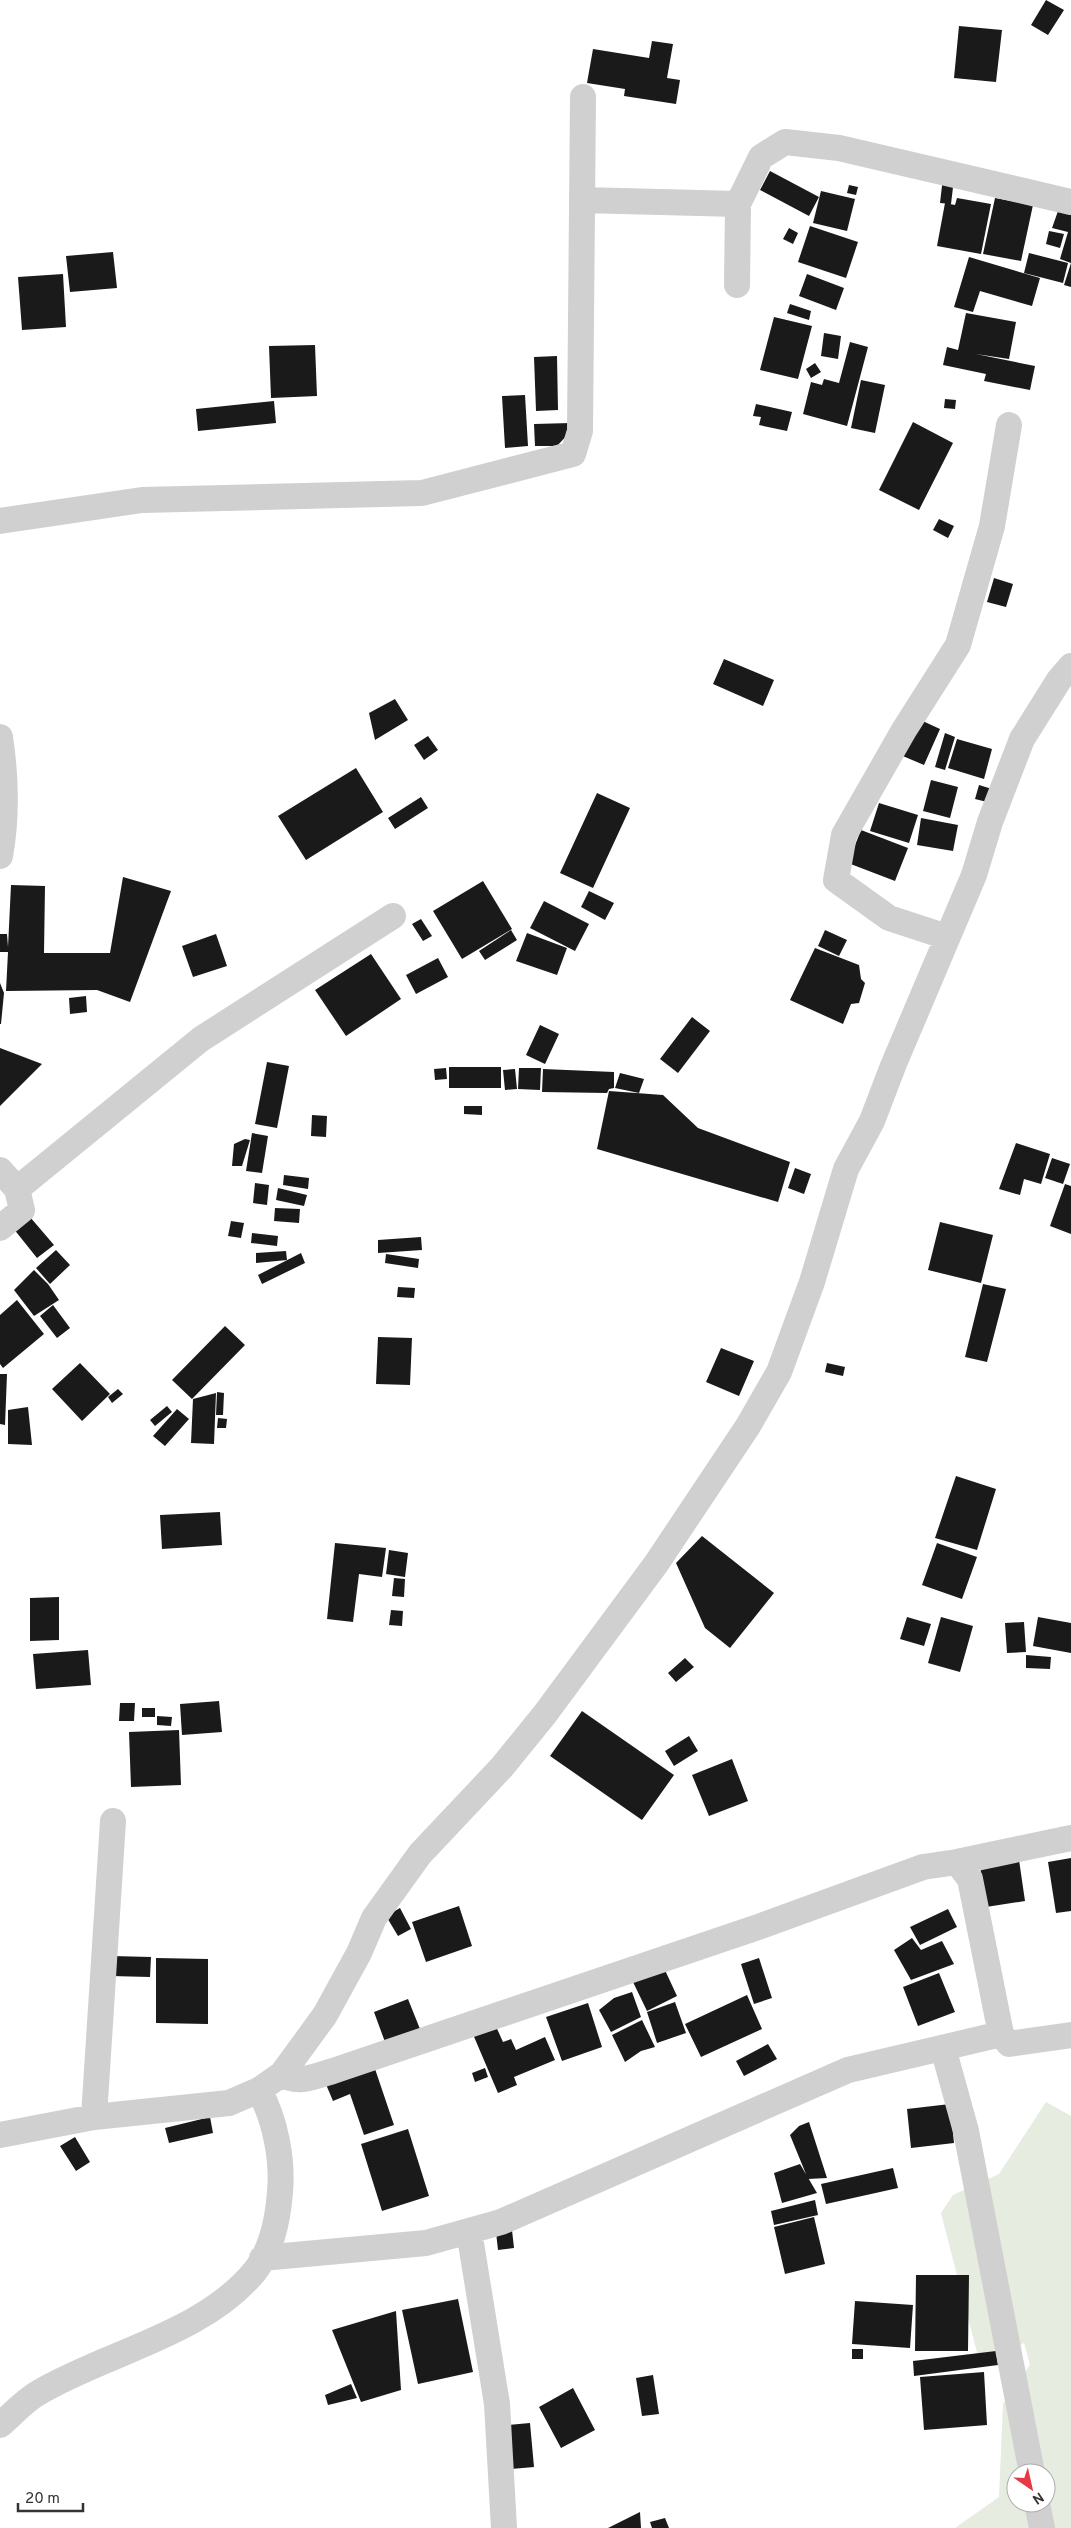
<svg xmlns="http://www.w3.org/2000/svg" width="1071" height="2528" font-family="Overpass,sans-serif">
	<style>
		.green { fill: #e6ecdf; fill-rule: evenodd }
		.building { fill: #1a1a1a }
		.lines { fill: none; stroke-linecap: round; stroke-linejoin: round }
		.minor { stroke: #d0d0d0; stroke-width: 26 }
	</style>
	<rect width="100%" height="100%" fill="#fff"/>
	<path class="green" d="M1046,2102l25,14v412h-116l44,-31 4,-93 27,-39 -6,-22 -44,21 -39,-151 12,-18 46,-21zM1016,2473h30v30h-30z"/>
	<path class="building" d="M1046,0l18,10 -16,25 -17,-10z
		M959,26l43,4 -6,52 -42,-4z
		M652,41l21,3 -6,34 13,2 -4,24 -52,-8 1,-7 -38,-6 6,-34 56,9z
		M770,171l49,26 -10,19 -49,-26z
		M943,177l11,2 -3,25 -11,-1z
		M849,185l9,2 -2,8 -9,-2z
		M821,191l34,8 -8,32 -34,-8z
		M957,198l34,6 -10,50 -44,-8 8,-43 10,2z
		M995,198l38,7 -12,56 -38,-7z
		M1058,211l13,4v48l-11,-4 8,-27 -16,-4z
		M810,226l48,16 -12,36 -48,-16z
		M789,228l9,5 -5,11 -10,-5z
		M1049,231l15,3 -4,14 -14,-4z
		M113,252l4,36 -47,4 -4,-36z
		M1029,253l39,10 -5,20 -39,-10z
		M969,257l71,21 -8,28 -52,-15 -7,21 -19,-5z
		M1071,263v24l-7,-2z
		M63,274l3,53 -44,3 -4,-53z
		M807,274l37,14 -8,22 -37,-14z
		M790,304l21,7 -2,9 -22,-7z
		M966,313l50,9 -7,37 -33,-5 59,12 -5,24 -46,-9 2,-7 -43,-9 4,-18 11,3z
		M774,317l38,9 -14,53 -38,-9z
		M824,333l17,3 -3,23 -17,-3z
		M850,342l18,5 -21,79 -44,-12 8,-32 11,3 2,-6 15,4z
		M315,345l2,51 -46,2 -2,-52z
		M557,356l1,54 -22,1 -2,-54z
		M815,363l6,9 -10,6 -5,-9z
		M861,380l24,5 -10,48 -24,-5z
		M525,395l3,51 -23,2 -3,-52z
		M945,399l11,1 -1,9 -11,-1z
		M274,401l2,22 -78,8 -2,-22z
		M756,404l36,8 -5,19 -28,-6 2,-8 -8,-1z
		M913,422l40,21 -34,67 -40,-20z
		M571,423l-1,9 -13,14h-22l-1,-22z
		M939,519l15,7 -6,12 -15,-8z
		M994,578l19,6 -7,23 -19,-5z
		M724,659l50,21 -11,26 -50,-22z
		M395,699l13,21 -33,20 -6,-27z
		M914,717l26,12 -16,36 -26,-11z
		M945,733l10,4 -10,33 -10,-3z
		M428,736l10,14 -14,10 -10,-15z
		M957,739l35,10 -8,30 -36,-11z
		M356,768l27,44 -77,48 -28,-44z
		M931,780l27,7 -8,31 -27,-7z
		M979,785l13,4 -5,13 -12,-3z
		M597,793l33,15 -37,80 -33,-15z
		M421,797l7,11 -33,21 -7,-11z
		M879,803l39,12 -9,28 -39,-12z
		M921,818l37,7 -5,26 -36,-6z
		M861,830l47,18 -13,33 -47,-18z
		M123,877l48,14 -41,111 -33,-12 -91,1 2,-39h-8v-18h7l1,13 3,-62 34,1 -1,67h66z
		M483,881l29,48 -50,30 -29,-48z
		M589,891l25,12 -9,17 -24,-13z
		M544,901l45,23 -14,27 -45,-23z
		M421,919l11,17 -9,5 -11,-17z
		M511,930l6,10 -32,20 -6,-9z
		M825,930l22,10 -8,16 -21,-10z
		M527,933l40,15 -10,27 -41,-14z
		M216,934l11,32 -34,11 -11,-31z
		M815,948l44,17 2,14 4,4 -6,20 -8,1 -8,20 -53,-24z
		M371,954l30,45 -55,37 -31,-46z
		M438,958l10,19 -32,17 -10,-19z
		M0,983l4,10 -3,31h-1z
		M86,996l1,16 -17,2 -1,-16z
		M692,1017l18,14 -32,42 -18,-14z
		M540,1025l19,9 -14,30 -19,-9z
		M0,1048l42,16 -42,42z
		M267,1062l22,4 -12,62 -22,-4z
		M449,1067h52v21h-52z
		M446,1068l1,11 -12,1 -1,-11z
		M519,1068h22l-1,22 -22,-1z
		M515,1069l2,20 -12,1 -2,-20z
		M543,1069l71,3v16l-5,1 -2,4 -65,-1z
		M620,1073l24,6 -5,14 -24,-5z
		M609,1091l54,4 35,33 92,34 -12,40 -181,-53z
		M464,1106h18v9l-18,-1z
		M312,1115l15,1 -1,21 -15,-1z
		M252,1133l16,3 -6,37 -16,-2z
		M245,1139l5,1 -8,26h-10l2,-22z
		M1016,1143l34,11 -9,30 -17,-5 -4,16 -21,-6z
		M1052,1158l18,6 -7,20 -18,-6z
		M795,1168l16,6 -7,20 -16,-6z
		M284,1175l25,3 -1,11 -25,-4z
		M255,1183l14,2 -2,20 -14,-2z
		M1065,1184l6,2v48l-21,-8z
		M278,1188l29,7 -3,11 -28,-6z
		M275,1208l25,1 -1,14 -25,-2z
		M30,1217l24,28 -17,13 -28,-35z
		M231,1221l13,2 -3,15 -13,-2z
		M940,1222l53,13 -12,48 -53,-13z
		M252,1233l26,3 -1,10 -26,-3z
		M421,1237l1,13 -44,3v-13z
		M56,1250l14,15 -20,19 -14,-16z
		M286,1251l1,9 -31,3v-10z
		M301,1253l4,10 -43,21 -4,-9z
		M386,1254l33,5 -1,9 -33,-5z
		M34,1270l14,14 11,16 -25,16 -20,-26z
		M983,1284l23,5 -19,73 -22,-5z
		M398,1287l17,1 -1,10 -17,-1z
		M17,1300l27,34 -41,34 -3,-4v-49z
		M53,1305l17,23 -13,10 -17,-22z
		M225,1326l20,19 -53,54 -20,-19z
		M378,1337l34,1 -2,47 -34,-1z
		M721,1348l33,13 -15,35 -33,-14z
		M80,1363l30,31 -28,27 -30,-32z
		M827,1363l18,4 -2,9 -18,-4z
		M0,1374h7l-2,51 -5,-1z
		M118,1389l5,5 -11,9 -4,-6z
		M217,1392l7,1 -1,22h-7z
		M216,1393l-2,51 -23,-1 2,-44z
		M167,1406l5,6 -17,14 -5,-6z
		M28,1407l4,38 -24,-1v-34z
		M177,1409l12,10 -24,27 -12,-10z
		M218,1418l9,1 -1,9h-9z
		M956,1476l40,13 -19,61 -42,-12z
		M220,1512l2,33 -60,4 -2,-34z
		M702,1536l72,57 -44,55 -25,-20 -29,-65z
		M335,1543l51,5 -4,29 -23,-3 -6,48 -26,-3z
		M937,1543l40,14 -15,42 -40,-14z
		M389,1550l19,3 -3,24 -19,-3z
		M394,1578l11,1 -1,18 -12,-1z
		M59,1597v43l-29,1v-43z
		M391,1610l12,1 -1,15 -13,-1z
		M907,1617l24,7 -7,22 -24,-7z
		M941,1617l32,9 -13,46 -32,-9z
		M1038,1617l33,6v30l-38,-7z
		M1024,1622l2,30 -19,1 -2,-30z
		M88,1650l3,35 -55,4 -3,-35z
		M1026,1655l25,2 -1,12 -24,-1z
		M685,1658l9,9 -18,15 -8,-9z
		M219,1701l3,31 -40,3 -2,-31z
		M120,1703h15l-1,18h-15z
		M142,1708h13v9h-13z
		M582,1711l92,64 -32,45 -92,-64z
		M157,1716l15,1 -1,9 -14,-1z
		M179,1730l2,55 -50,2 -2,-55z
		M689,1736l9,15 -24,15 -9,-15z
		M732,1759l16,42 -39,15 -17,-41z
		M1018,1853l7,48 -39,6 -7,-48z
		M1071,1858v53l-15,2 -8,-51z
		M459,1906l13,40 -46,16 -14,-40z
		M400,1908l11,21 -13,7 -12,-20z
		M948,1909l9,18 -37,18 -10,-18z
		M912,1938l9,12 21,-9 12,23 -43,16 -17,-30z
		M112,1956l39,1 -1,20 -39,-1z
		M156,1958l52,1v65l-52,-1z
		M759,1958l13,40 -18,6 -13,-40z
		M664,1968l13,28 -30,15 -14,-29z
		M939,1973l16,39 -37,14 -15,-39z
		M632,1992l9,25 -30,15 -12,-22 15,-12z
		M747,1995l15,34 -61,28 -16,-33z
		M408,1999l12,30 -35,13 -11,-30z
		M675,2002l11,31 -29,10 -10,-31z
		M588,2003l14,44 -40,14 -16,-44z
		M642,2020l13,27 -14,4 -16,11 -13,-27z
		M494,2022l9,20 8,-3 5,11 29,-13 10,23 -41,17 3,8 -19,8 -26,-61z
		M768,2044l9,15 -33,17 -8,-15z
		M373,2063l21,62 -30,10 -14,-41 -17,7 -8,-19z
		M485,2068l3,9 -13,5 -3,-9z
		M950,2104l4,39 -43,5 -4,-39z
		M210,2117l3,16 -44,10 -4,-15z
		M809,2122l18,56 -19,1 -18,-44 9,-9z
		M408,2129l21,67 -47,15 -21,-67z
		M75,2137l15,25 -14,9 -16,-25z
		M800,2164l17,29 -35,10 -8,-30z
		M893,2168l5,20 -72,16 -5,-20z
		M815,2200l3,15 -44,10 -3,-14z
		M814,2217l11,47 -40,10 -11,-47z
		M512,2230l2,18 -16,2 -2,-18z
		M916,2275h53l-1,76h-53z
		M458,2299l15,73 -55,12 -16,-74z
		M855,2301l58,4 -3,43 -58,-4z
		M396,2311l5,79 -40,12 -29,-72z
		M852,2349h11v10h-11z
		M996,2351l2,14 -84,11 -1,-15z
		M984,2372l3,53 -63,5 -4,-53z
		M653,2375l6,39 -17,2 -6,-38z
		M351,2384l6,14 -29,7 -3,-10z
		M573,2388l22,42 -34,18 -22,-41z
		M530,2423l4,44 -23,2 -4,-44z
		M640,2512l1,16h-33z
		M665,2518l4,10h-17l-2,-6z"/>
	<g class="lines">
		<path class="minor" d="M582,200l156,4
			M737,285l1,-81 23,-47 24,-15 54,6 232,54
			M0,521l142,-21 280,-7 151,-39 7,-23 3,-334
			M0,737c6,40 7,80 0,119
			M947,937l-58,-19 -53,-38 8,-45 60,-105 54,-85 34,-119 17,-101
			M0,1170l17,19 5,21 -22,18
			M17,1189l184,-150 192,-123
			M957,1862l114,-24
			M943,2048l23,83 66,342
			M282,2074c15,11 34,2 51,-3l428,-145 162,-59 34,-5 13,17 31,155 8,10 62,-9
			M94,2117l19,-296
			M0,2135l94,-18 135,-14 30,-13 23,-16 43,-59 34,-62 15,-35 46,-64 82,-87 43,-53 111,-150 92,-138 31,-54 33,-90 34,-113 26,-48 21,-55 81,-191 16,-53 32,-83 37,-59 12,-14
			M469,2231l28,173 7,124
			M262,2258l164,-15 75,-21 347,-152 153,-36
			M0,2425c12,-10 24,-24 38,-32 67,-40 166,-59 217,-122 17,-22 23,-52 25,-79 3,-33 -5,-73 -21,-102
			M1037,2503l5,25"/>
	</g>
	<g transform="translate(1031 2488) rotate(146)"><circle r="24" fill="#ffffff" stroke="#adadad"/>
	<path d="M0-4L9 19L0 12L-9 19Z" fill="#e63946"/>
	<text y="-8" font-size="14" font-weight="bold" text-anchor="middle" fill="#333333">N</text>
	</g>
	<path d="M18 2503v8h65v-8" fill="none" stroke="#333333" stroke-width="2.5"/>
	<text x="25" y="2503" font-size="15" fill="#333333" stroke="#ffffff" stroke-width="4" paint-order="stroke">20 m</text>
</svg>
